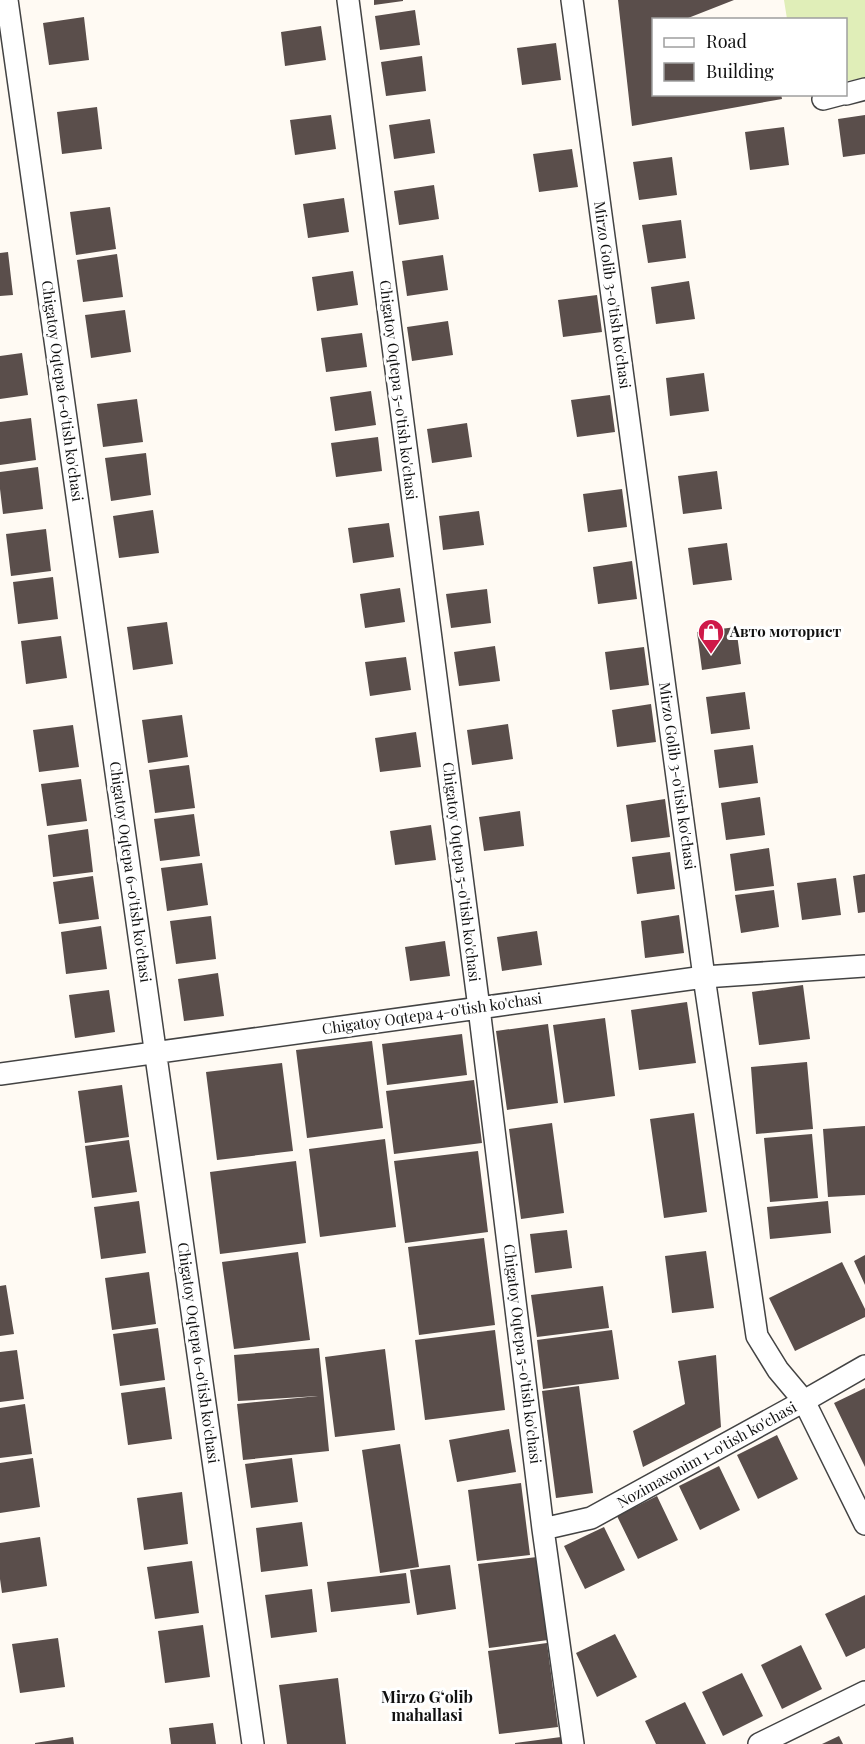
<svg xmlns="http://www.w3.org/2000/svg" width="865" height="1744" font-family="'Playfair Display',serif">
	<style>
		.grass { fill: #e0eeb8 }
		.building { fill: #5a4e4b }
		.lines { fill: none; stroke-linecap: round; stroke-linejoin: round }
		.minor-casing { stroke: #434343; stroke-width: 24 }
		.minor { stroke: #fff; stroke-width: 21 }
		.labels { text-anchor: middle; stroke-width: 6; stroke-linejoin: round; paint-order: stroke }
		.street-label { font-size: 15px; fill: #101010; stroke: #fff }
		.poi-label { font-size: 15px; font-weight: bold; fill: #101010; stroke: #fff; text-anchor: start }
		.neighbourhood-label { font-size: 16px; font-weight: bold; fill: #101010; stroke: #fff }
	</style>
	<rect width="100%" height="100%" fill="#fffaf3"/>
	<path class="grass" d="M784,0h81v78l-19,3v-61l-59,-1z"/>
	<path class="building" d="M374,0h29v1l-29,4z
		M618,0h116l-51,20h-29v74h127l1,5 -150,27z
		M415,10l5,35 -40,5 -5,-34z
		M84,17l5,43 -40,5 -6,-42z
		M321,26l5,34 -41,6 -4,-34z
		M556,43l5,37 -39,5 -5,-37z
		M422,56l4,35 -40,5 -5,-34z
		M97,107l5,42 -40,5 -5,-42z
		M331,115l5,34 -41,6 -5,-35z
		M865,115v39l-22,3 -5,-38z
		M430,119l5,34 -41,6 -5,-34z
		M784,127l5,38 -39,5 -5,-38z
		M572,149l6,38 -39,5 -6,-38z
		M672,157l5,38 -38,5 -6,-38z
		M434,185l5,34 -40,6 -5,-34z
		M344,198l5,34 -41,6 -5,-34z
		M110,207l6,42 -40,6 -6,-43z
		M681,220l5,38 -38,5 -6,-38z
		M8,252l5,43 -13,1v-43z
		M117,254l6,43 -40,5 -6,-42z
		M443,255l5,35 -41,6 -5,-35z
		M353,271l5,34 -41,6 -5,-34z
		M689,281l6,38 -39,5 -5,-37z
		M597,295l5,37 -39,5 -5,-37z
		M125,310l6,42 -40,6 -6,-43z
		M448,321l5,34 -41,6 -5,-34z
		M362,333l5,34 -41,5 -5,-34z
		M22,353l6,42 -28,4v-43z
		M704,373l5,38 -39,5 -4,-38z
		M371,391l5,34 -41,6 -5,-34z
		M610,395l5,37 -38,5 -6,-37z
		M137,399l6,43 -40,5 -6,-43z
		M31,418l5,42 -36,5v-43z
		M467,423l5,34 -40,6 -5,-34z
		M378,437l4,34 -46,6 -5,-34z
		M146,453l5,42 -40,6 -6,-43z
		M38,467l5,42 -40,5 -3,-25v-17z
		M717,471l5,38 -39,5 -5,-38z
		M622,489l5,38 -39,5 -5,-38z
		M153,510l6,43 -40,5 -6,-42z
		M479,511l5,34 -41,5 -4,-34z
		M389,523l5,34 -41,6 -5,-35z
		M46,529l5,42 -40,5 -5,-42z
		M727,543l5,37 -39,5 -5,-37z
		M632,561l5,38 -39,5 -5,-37z
		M53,577l5,42 -40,5 -5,-42z
		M400,588l5,34 -40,6 -5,-34z
		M487,589l4,34 -40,5 -5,-34z
		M167,622l6,42 -40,6 -6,-43z
		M736,627l5,37 -39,6 -5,-38z
		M61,636l6,42 -41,6 -5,-43z
		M495,646l5,35 -41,5 -5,-34z
		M644,647l5,38 -39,5 -5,-38z
		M406,657l5,33 -41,6 -5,-34z
		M745,692l5,37 -39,5 -5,-37z
		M651,704l5,38 -39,5 -5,-37z
		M182,715l6,42 -40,6 -6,-43z
		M508,724l5,35 -41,6 -5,-35z
		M73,725l6,42 -40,5 -6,-42z
		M416,732l5,35 -41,5 -5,-34z
		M753,745l5,38 -39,5 -5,-38z
		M189,765l6,43 -40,5 -6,-43z
		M81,779l6,42 -40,5 -6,-42z
		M760,797l5,38 -39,5 -5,-37z
		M665,799l5,38 -39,5 -5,-37z
		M520,811l4,35 -40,5 -5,-34z
		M194,814l6,42 -40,5 -6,-42z
		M431,825l5,35 -41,5 -5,-34z
		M88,829l5,43 -40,5 -5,-42z
		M769,848l5,38 -39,5 -5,-37z
		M670,852l5,37 -38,5 -5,-37z
		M202,863l6,42 -41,6 -6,-43z
		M865,874v38l-7,1 -5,-37z
		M93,876l6,43 -40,5 -6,-42z
		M836,878l5,37 -39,5 -5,-37z
		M774,890l5,37 -38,6 -6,-38z
		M679,915l5,38 -39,5 -4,-37z
		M211,916l5,43 -40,5 -6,-43z
		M101,926l6,43 -41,5 -5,-42z
		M537,931l5,34 -40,6 -5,-34z
		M445,941l5,35 -40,5 -5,-34z
		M218,973l6,43 -40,5 -6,-42z
		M803,985l7,54 -51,6 -7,-53z
		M109,990l6,42 -40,6 -6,-43z
		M687,1002l9,61 -57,7 -8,-60z
		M605,1018l10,78 -51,7 -11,-78z
		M548,1024l10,79 -51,7 -11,-79z
		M462,1034l5,41 -80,10 -5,-41z
		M372,1041l11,87 -76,10 -11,-88z
		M807,1062l6,67 -57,5 -5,-67z
		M282,1063l11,88 -76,9 -11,-88z
		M474,1080l8,63 -88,11 -8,-63z
		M122,1085l7,52 -44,6 -7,-52z
		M694,1113l13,99 -43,6 -14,-99z
		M552,1123l12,90 -43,6 -12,-90z
		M865,1126v69l-37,2 -5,-68z
		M812,1134l6,64 -48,4 -6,-64z
		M385,1139l11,88 -76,10 -11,-88z
		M129,1140l8,52 -45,6 -7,-52z
		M478,1151l10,81 -83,11 -11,-82z
		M296,1161l10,82 -86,11 -10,-82z
		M139,1201l7,52 -45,6 -7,-52z
		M828,1201l3,32 -61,6 -3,-32z
		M567,1230l5,38 -37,5 -5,-39z
		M484,1238l11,87 -76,10 -11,-88z
		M706,1251l8,57 -42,5 -7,-57z
		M298,1252l12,88 -76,9 -12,-87z
		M865,1255v30l-11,-24z
		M842,1262l23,47v8l-70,34 -26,-53z
		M149,1272l7,52 -44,6 -7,-52z
		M6,1285l8,49 -14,2v-50z
		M603,1286l6,42 -72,9 -6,-42z
		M158,1328l7,52 -45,6 -7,-52z
		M495,1330l10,80 -80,10 -10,-80z
		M612,1330l7,49 -76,10 -6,-49z
		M319,1348l10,103 -86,9 -6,-56 81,-8 -80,5 -4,-46z
		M385,1349l10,81 -60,7 -10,-80z
		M17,1350l7,49 -24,3v-50z
		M716,1355l5,72 -78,40 -10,-36 52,-27 -7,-43z
		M579,1386l14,107 -37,5 -14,-107z
		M165,1387l7,52 -44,6 -7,-52z
		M865,1388v79l-31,-64z
		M25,1404l7,50 -32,4v-50z
		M509,1429l7,43 -59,10 -8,-42z
		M777,1435l21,44 -40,20 -21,-44z
		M400,1444l19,123 -39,6 -18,-123z
		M33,1458l7,49 -40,6v-50z
		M292,1458l6,44 -47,6 -6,-44z
		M719,1466l21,44 -40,20 -21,-44z
		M521,1483l9,72 -53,6 -9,-71z
		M182,1492l6,52 -44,6 -7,-52z
		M657,1496l21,44 -40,19 -21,-43z
		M302,1522l6,44 -47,6 -5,-44z
		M604,1527l21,43 -40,19 -21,-43z
		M40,1537l7,49 -45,7 -2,-14v-36z
		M537,1557l11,83 -59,8 -11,-84z
		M192,1561l7,52 -44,6 -8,-52z
		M450,1565l6,44 -39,6 -7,-45z
		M406,1573l4,30 -79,9 -4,-30z
		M312,1589l5,43 -46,6 -6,-43z
		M865,1595v53l-19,9 -21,-43z
		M203,1625l7,52 -45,6 -7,-52z
		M615,1634l22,43 -40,20 -21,-44z
		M58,1638l7,49 -45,6 -8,-49z
		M547,1643l11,84 -59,7 -11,-83z
		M801,1645l21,44 -40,20 -21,-44z
		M742,1673l21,43 -40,20 -21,-44z
		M338,1678l8,66h-59l-8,-59z
		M685,1702l21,42h-50l-11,-23z
		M213,1723l3,21h-45l-2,-16z
		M839,1736l4,8h-21z
		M73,1737l1,7h-39v-1z
		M561,1737l1,7h-47v-1z"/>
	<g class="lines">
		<g class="minor-casing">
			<path id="minor" d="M7,0l246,1744
				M348,0l131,1008 64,521 30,215
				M572,0l132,977 53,359 21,34 26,31 61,123
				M846,94l19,-5
				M823,99l19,-5
				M0,1074l704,-97 161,-11
				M543,1529l48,-11 213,-117 61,-35
				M759,1744l106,-52"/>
		</g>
		<use href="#minor" class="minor"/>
	</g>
	<defs>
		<g id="shop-pin" transform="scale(1.35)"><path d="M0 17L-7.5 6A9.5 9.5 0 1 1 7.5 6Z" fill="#cf1948" stroke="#fff"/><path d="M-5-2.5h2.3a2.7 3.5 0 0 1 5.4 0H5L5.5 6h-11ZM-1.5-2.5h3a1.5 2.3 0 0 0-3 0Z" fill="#fff"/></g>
	</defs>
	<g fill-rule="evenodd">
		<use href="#shop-pin" x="711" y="632"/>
	</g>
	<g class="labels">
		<g class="street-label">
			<text transform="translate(612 295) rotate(82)" y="5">Mirzo Golib 3-o'tish ko'chasi</text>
			<text transform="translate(398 390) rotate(83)" y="5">Chigatoy Oqtepa 5-o'tish ko'chasi</text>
			<text transform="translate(62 391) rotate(82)" y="5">Chigatoy Oqtepa 6-o'tish ko'chasi</text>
			<text transform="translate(677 776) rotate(82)" y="5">Mirzo Golib 3-o'tish ko'chasi</text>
			<text transform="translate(130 872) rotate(82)" y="5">Chigatoy Oqtepa 6-o'tish ko'chasi</text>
			<text transform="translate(461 872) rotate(83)" y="5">Chigatoy Oqtepa 5-o'tish ko'chasi</text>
			<text transform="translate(432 1014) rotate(-8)" y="5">Chigatoy Oqtepa 4-o'tish ko'chasi</text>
			<text transform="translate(198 1353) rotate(82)" y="5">Chigatoy Oqtepa 6-o'tish ko'chasi</text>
			<text transform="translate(522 1354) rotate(83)" y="5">Chigatoy Oqtepa 5-o'tish ko'chasi</text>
			<text transform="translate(707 1455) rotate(-29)" y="5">Nozimaxonim 1-o'tish ko'chasi</text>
		</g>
		<g class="poi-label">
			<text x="730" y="637">Авто моторист</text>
		</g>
		<g class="neighbourhood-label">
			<text x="427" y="1703">Mirzo Gʻolib<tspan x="427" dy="18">mahallasi</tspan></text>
		</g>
	</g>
	<rect x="652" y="18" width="195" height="78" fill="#ffffff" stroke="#9f9f9f" stroke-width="1.5"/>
	<rect x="664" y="38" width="30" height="9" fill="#ffffff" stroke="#9f9f9f" stroke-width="1.5"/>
	<text x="706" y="48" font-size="18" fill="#101010">Road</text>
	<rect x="664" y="63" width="30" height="18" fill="#5a4e4b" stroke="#9f9f9f" stroke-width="1.5"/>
	<text x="706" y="78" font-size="18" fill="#101010">Building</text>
</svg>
